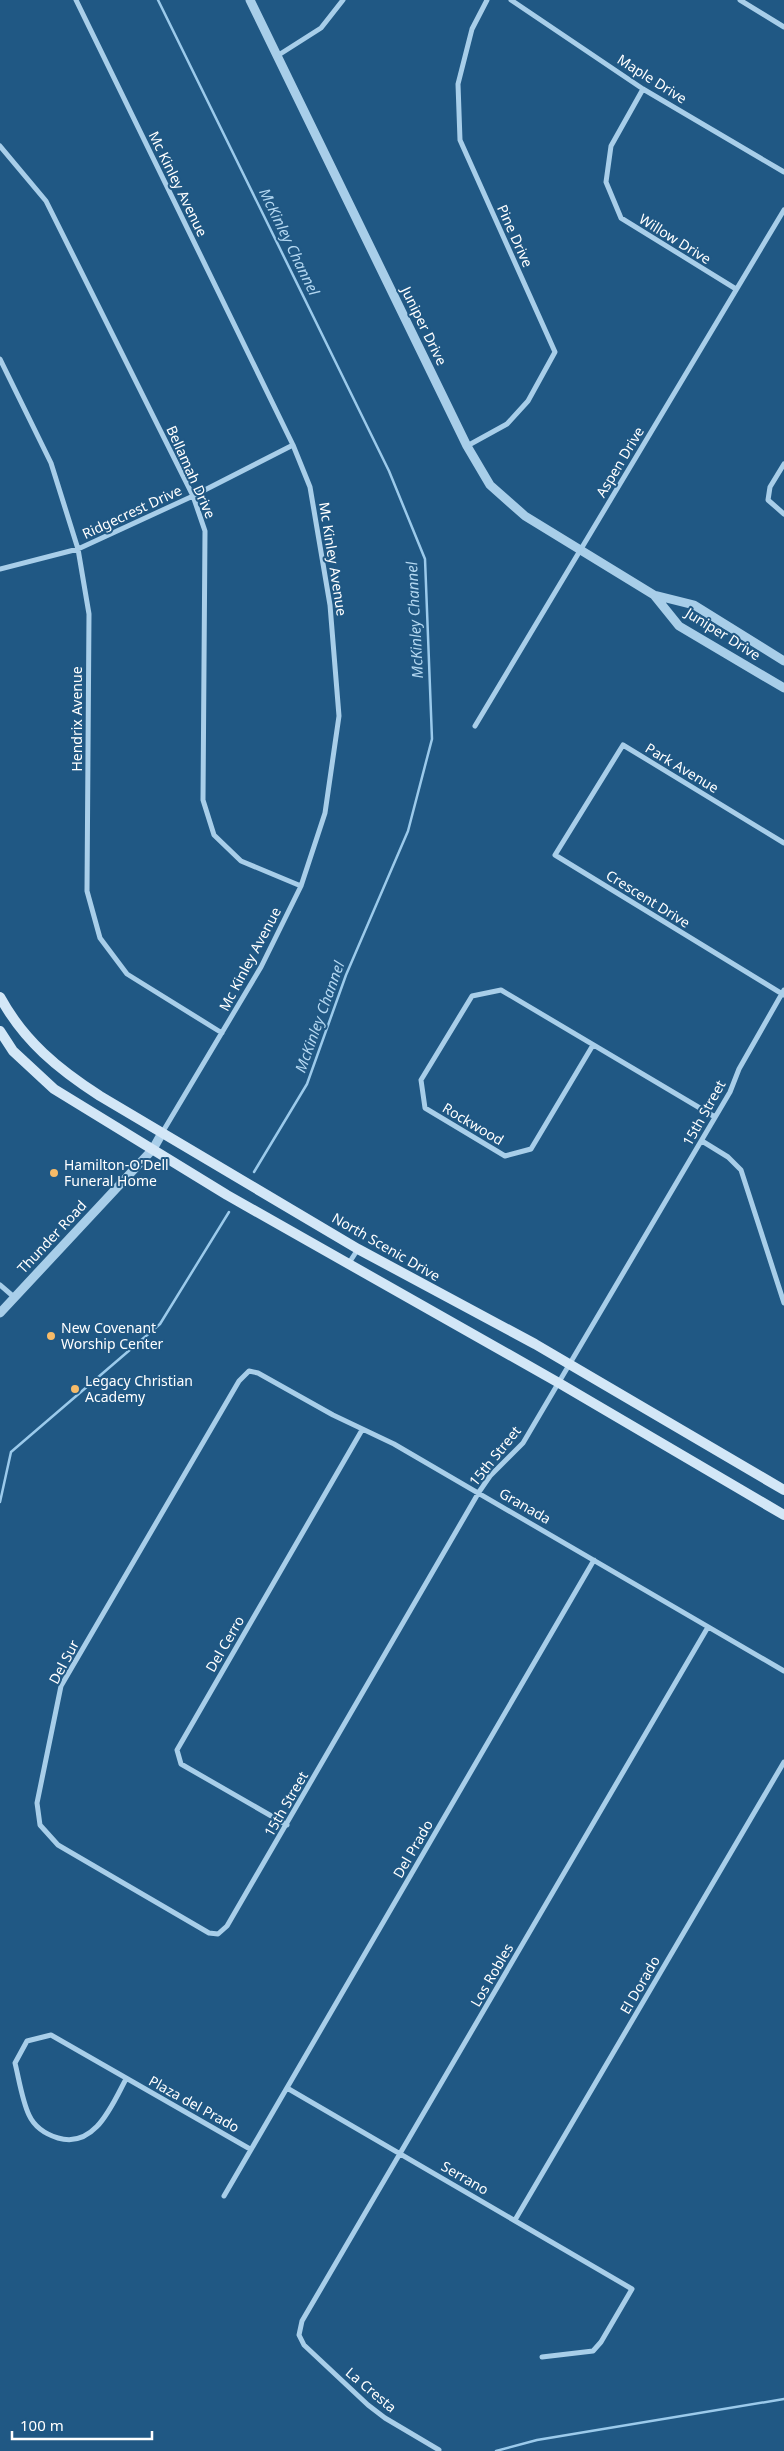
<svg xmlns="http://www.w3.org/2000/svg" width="784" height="2451" font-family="'Noto Sans',sans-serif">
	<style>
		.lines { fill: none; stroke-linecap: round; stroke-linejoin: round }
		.stream { stroke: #9bcaeb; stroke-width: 2.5 }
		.minor { stroke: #a8cee9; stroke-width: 5 }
		.tertiary { stroke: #a8cee9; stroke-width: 9 }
		.secondary { stroke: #d3e7f7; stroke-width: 10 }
		.poi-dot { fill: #f7bb68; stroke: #205884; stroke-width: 2 }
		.labels { text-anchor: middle; stroke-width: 4; stroke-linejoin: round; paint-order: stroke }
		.street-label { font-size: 14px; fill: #fff; stroke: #205884 }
		.poi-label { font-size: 14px; fill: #fff; stroke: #205884; text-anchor: start }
		.water-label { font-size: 15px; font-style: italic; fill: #b3d7f1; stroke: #205884 }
	</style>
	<rect width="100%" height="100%" fill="#205884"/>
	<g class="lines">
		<path class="stream" d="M158,0l231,471 36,88 7,180 -24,92 -62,144 -39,109 -53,88
			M0,1502l11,-50 149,-128 69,-112
			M496,2451l41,-11 247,-41"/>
		<path class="minor" d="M76,0l217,445 17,42 20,118 9,111 -14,97 -24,73 -40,81 -99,166
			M511,0l132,89 141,83
			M740,0l44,27
			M277,56l44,-28 22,-28
			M643,89l-32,57 -5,36 15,36 115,71
			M0,146l46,55 147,295 12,35 -2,269 11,35 27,26 60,25
			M0,359l51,104 27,86 11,65 -2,277 13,47 27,36 95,59
			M467,446l40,-22 21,-23 27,-49 -95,-212 -2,-56 14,-55 15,-29
			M784,464l-14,23 -2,13 16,14
			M0,569l78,-20 115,-53 100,-51
			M475,726l309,-516
			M784,990l-45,79 -9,23 -207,351 -33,33 -11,16 -252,434 -9,8 -9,-1 -151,-88 -18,-20 -3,-22 24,-117 178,-305 10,-10 9,2 75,42 61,29 390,227
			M784,995l-229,-140 68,-110 161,98
			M593,1045l-62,104 -26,7 -80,-48 -4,-28 51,-84 29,-6 214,127
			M702,1141l26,16 13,13 43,133
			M349,1263l9,-14
			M0,1285l14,12
			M287,1825l-106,-61 -4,-14 185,-320
			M126,2079c-14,26 -31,70 -68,59 -13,-4 -23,-10 -29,-23 -7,-15 -10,-36 -14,-52l12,-22 24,-6 199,114
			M287,2088l345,201 -31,53 -8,9 -51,6
			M224,2196l370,-636
			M515,2220l269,-458
			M439,2450l-54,-32 -17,-13 -64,-60 -5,-10 3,-14 406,-694"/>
		<path class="tertiary" d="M250,0l217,446 23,39 35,31 129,79 40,10 90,56
			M654,595l25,31 105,62
			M0,1313l153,-164 9,-16"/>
		<path class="secondary" d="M0,997c24,44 58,72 100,99l258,153 177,95 249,146
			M0,1031l13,20 41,38 173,106 332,188 225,132"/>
	</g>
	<g class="poi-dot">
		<circle cx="54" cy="1173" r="5"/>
		<circle cx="51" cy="1336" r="5"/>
		<circle cx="75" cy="1389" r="5"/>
	</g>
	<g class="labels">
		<g class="street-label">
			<text transform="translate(652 79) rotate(32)" y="5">Maple Drive</text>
			<text transform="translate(178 184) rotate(64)" y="5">Mc Kinley Avenue</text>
			<text transform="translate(515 236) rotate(66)" y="5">Pine Drive</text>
			<text transform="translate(675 239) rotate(32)" y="5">Willow Drive</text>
			<text transform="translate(424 326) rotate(64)" y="5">Juniper Drive</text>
			<text transform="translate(620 462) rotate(-59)" y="5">Aspen Drive</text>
			<text transform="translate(191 472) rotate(66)" y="5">Bellamah Drive</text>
			<text transform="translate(132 512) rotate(-25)" y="5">Ridgecrest Drive</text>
			<text transform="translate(333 559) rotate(81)" y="5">Mc Kinley Avenue</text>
			<text transform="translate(723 634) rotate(32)" y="5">Juniper Drive</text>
			<text transform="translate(77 719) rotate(-90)" y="5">Hendrix Avenue</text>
			<text transform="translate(682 768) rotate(31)" y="5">Park Avenue</text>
			<text transform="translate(648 899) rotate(32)" y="5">Crescent Drive</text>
			<text transform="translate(250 959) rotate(-62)" y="5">Mc Kinley Avenue</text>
			<text transform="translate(704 1113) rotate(-61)" y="5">15th Street</text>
			<text transform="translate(473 1124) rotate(31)" y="5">Rockwood</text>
			<text transform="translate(52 1237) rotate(-47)" y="5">Thunder Road</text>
			<text transform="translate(386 1247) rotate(30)" y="5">North Scenic Drive</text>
			<text transform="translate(495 1456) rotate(-51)" y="5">15th Street</text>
			<text transform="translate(525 1506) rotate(30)" y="5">Granada</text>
			<text transform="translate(225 1644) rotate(-60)" y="5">Del Cerro</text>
			<text transform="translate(64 1662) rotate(-62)" y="5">Del Sur</text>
			<text transform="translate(286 1804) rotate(-60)" y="5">15th Street</text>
			<text transform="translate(413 1849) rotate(-60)" y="5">Del Prado</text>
			<text transform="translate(492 1975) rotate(-60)" y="5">Los Robles</text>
			<text transform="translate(640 1985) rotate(-60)" y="5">El Dorado</text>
			<text transform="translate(194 2104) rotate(29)" y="5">Plaza del Prado</text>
			<text transform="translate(465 2178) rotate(30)" y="5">Serrano</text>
			<text transform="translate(371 2390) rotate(40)" y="5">La Cresta</text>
		</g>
		<g class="poi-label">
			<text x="64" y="1170">Hamilton-O'Dell<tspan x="64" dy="16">Funeral Home</tspan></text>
			<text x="61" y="1333">New Covenant<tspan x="61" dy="16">Worship Center</tspan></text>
			<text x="85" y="1386">Legacy Christian<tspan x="85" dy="16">Academy</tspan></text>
		</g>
		<g class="water-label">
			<text transform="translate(289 242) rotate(64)" y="5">McKinley Channel</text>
			<text transform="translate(415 620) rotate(-93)" y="5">McKinley Channel</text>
			<text transform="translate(320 1017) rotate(-70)" y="5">McKinley Channel</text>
		</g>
	</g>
	<path d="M12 2431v8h140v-8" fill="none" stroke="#ffffff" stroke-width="2.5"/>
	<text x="20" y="2431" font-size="15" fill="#ffffff" stroke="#205884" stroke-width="4" paint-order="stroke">100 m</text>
</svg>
